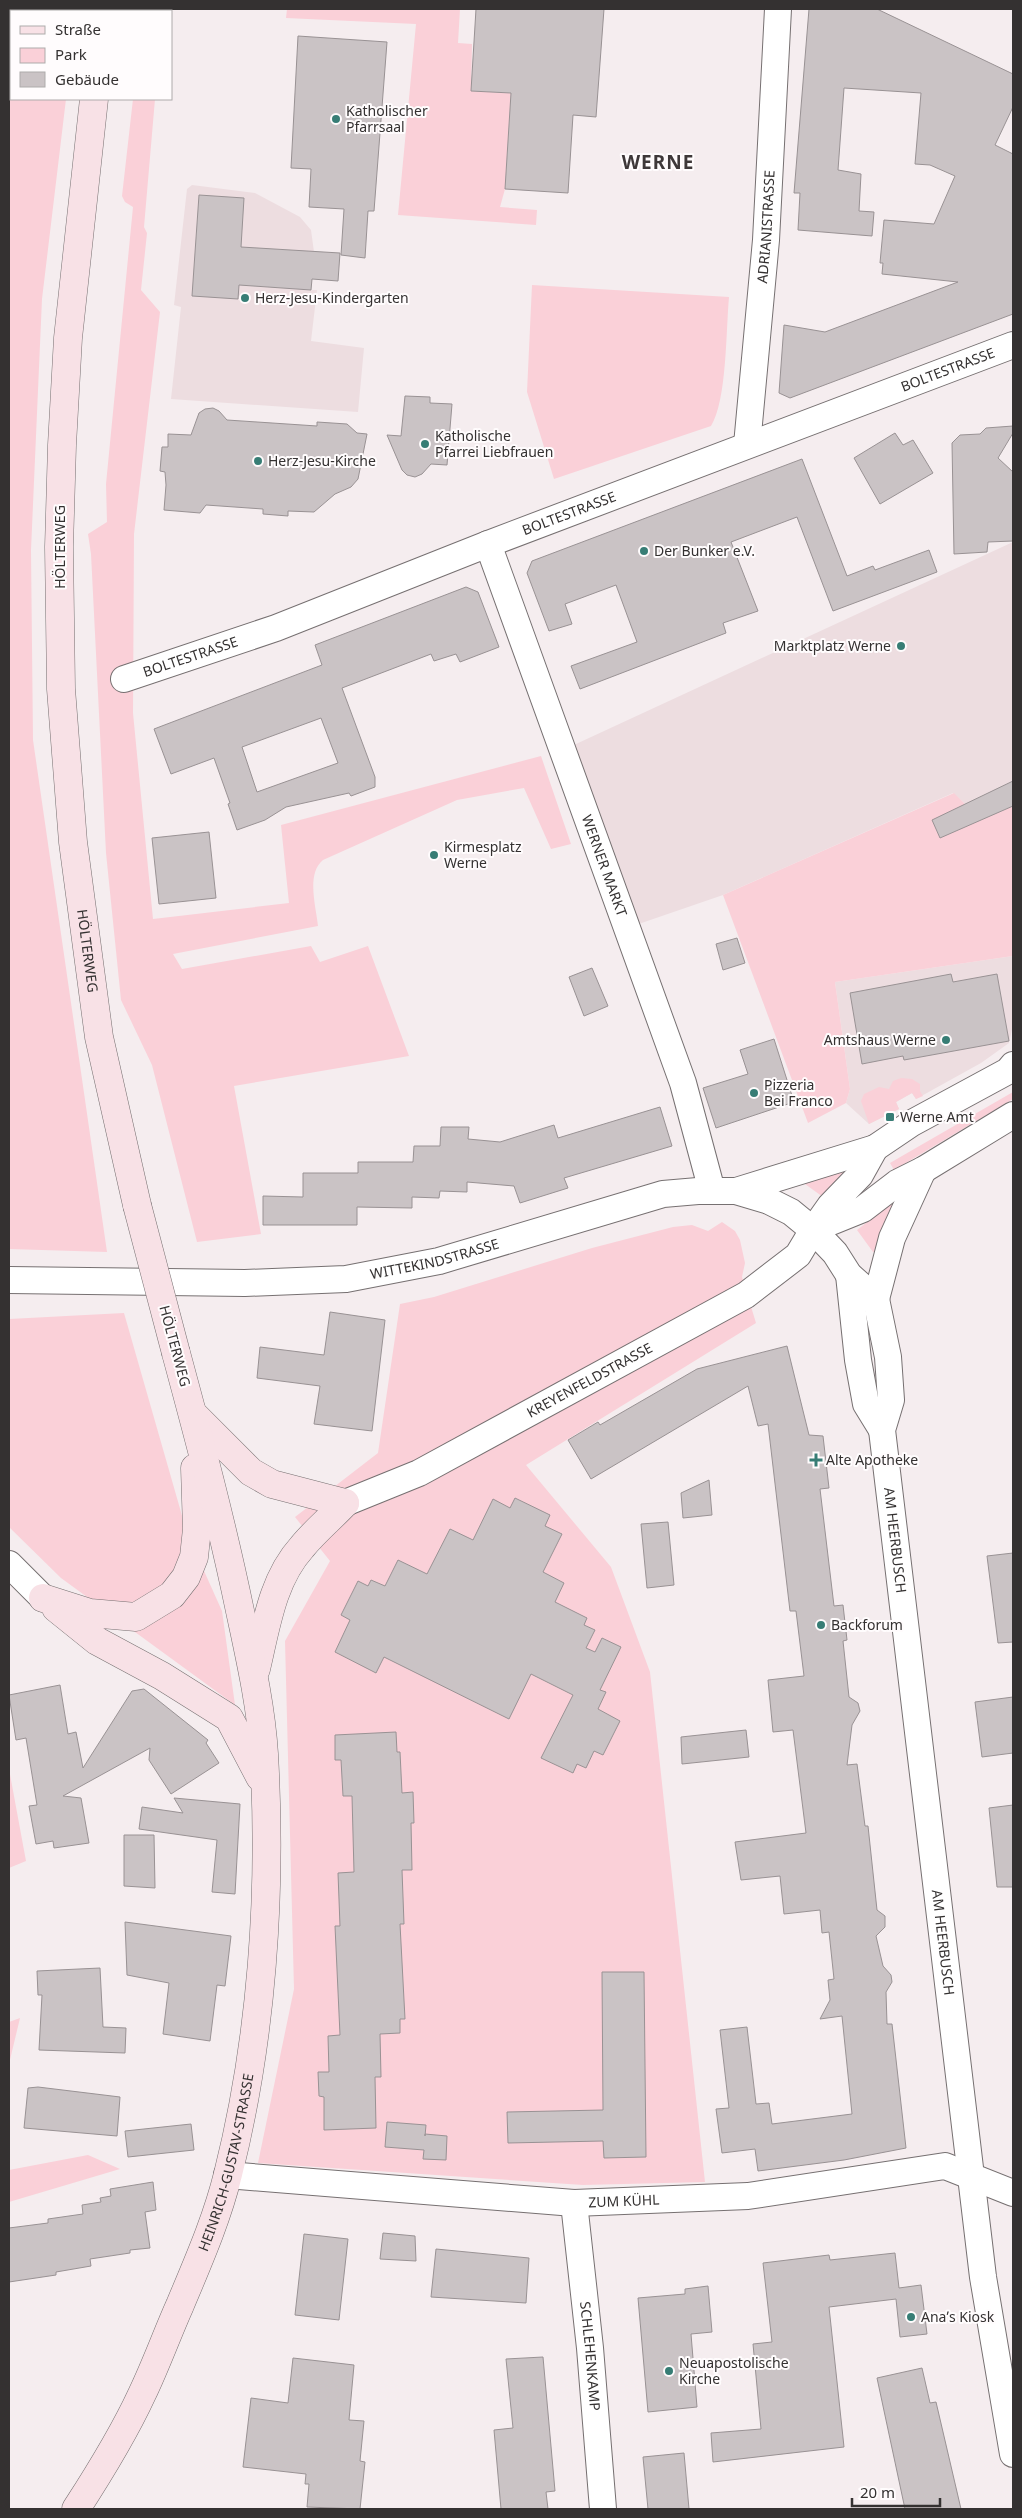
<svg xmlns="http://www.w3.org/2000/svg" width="1022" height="2518" font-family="'Noto Sans',sans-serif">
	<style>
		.built { fill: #eddde0 }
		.green { fill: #fad0d8 }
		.building { fill: #cac3c5; stroke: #999294; fill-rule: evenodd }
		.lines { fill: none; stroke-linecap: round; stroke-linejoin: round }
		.street-casing { stroke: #767071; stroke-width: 28 }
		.secondary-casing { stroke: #767071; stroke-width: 29 }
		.street { stroke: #fff; stroke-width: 26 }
		.secondary { stroke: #f8e1e6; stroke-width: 28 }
		.secondary-bridge-casing { stroke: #767071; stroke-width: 29; stroke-linecap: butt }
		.secondary-bridge { stroke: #f8e1e6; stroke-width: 28 }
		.poi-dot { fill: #377d75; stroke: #fffcfd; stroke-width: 2 }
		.labels { text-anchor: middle; stroke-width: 4; stroke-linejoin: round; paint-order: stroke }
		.poi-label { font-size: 14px; fill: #343131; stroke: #fffcfd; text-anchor: start }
		.street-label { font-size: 14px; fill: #343131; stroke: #fffcfd }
		.district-label { font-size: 19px; font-weight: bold; letter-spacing: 1px; fill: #3e3839; stroke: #fffcfd }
	</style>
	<rect width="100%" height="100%" fill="#f5edef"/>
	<path class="built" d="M192,185l63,8 45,24 11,13 3,22 -3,38h6l-6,51 53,7 -6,64 -187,-13 10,-92 -7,-2 13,-116z
		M1013,542v264l-39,18 -9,-20 -12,-11 -230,102 -96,33 -64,-178z
		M1013,956v69l-4,18 -28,20 -65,36 -4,-6 -16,9 3,7 -30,15 -23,-21 4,-14 -15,-107z"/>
	<path class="green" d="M9,9h68l-1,2h-65v88h55l-24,200 -11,251 2,190 74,512 -98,-3z
		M287,9h173l-2,34 14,1 -1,47 40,2 -6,96 -5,18 37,3 -1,15 -138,-10 18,-191 -130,-6z
		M133,99h22l-11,128 3,6 -6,57 19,22 -26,222 -1,179 20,206 136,-16 -8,-78 260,-69 30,88 -20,5 -27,-61 -67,12 -134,60c-17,14 -7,46 -5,66l-145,28 9,15 129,-23 9,16 48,-16 41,110 -175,30 27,148 -64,8 -45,-177 -31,-65 -15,-147 -15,-299 -3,-20 19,-12 -1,-38 27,-277 -8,-5 -3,-6z
		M532,285l197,12c-3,32 -2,104 -18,129l-157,53 -27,-87z
		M954,793l11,11 9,19 39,-17v150l-178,26 15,107 -4,14 -38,20 -85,-228z
		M901,1078l11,1 8,5v7l3,5 -7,3 -4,-6 -16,9 3,7 -30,15 -8,-23 3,-7 15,-7 10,2 4,-8z
		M1013,1092v7l-119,71 -4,-7 12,-7z
		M851,1167l-28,30 -18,-13 1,-3z
		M896,1199l-20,53h-3l-16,-22z
		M722,1222l13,9 5,9 5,23 -3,14 14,46 -230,142 85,102 39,105 55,510 -122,3 -325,-22 36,-174 -9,-348 45,-80 -35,-44 83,-64 22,-149 34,-7 158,-49 81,-21 19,-2 16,6z
		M124,1313l63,220 35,78 13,94 -174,-127 -52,-51v-208z
		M9,1769l17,92 -17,7z
		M20,2018l-11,46v-42z
		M88,2155l32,14 -111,33v-32z"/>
	<path class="building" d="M476,9h128l-8,108 -23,-2 -5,78 -63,-4 6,-96 -40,-2z
		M809,9h68l136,65v33l-18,38 18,9v160l-223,84 -11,-5 5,-68 41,7 133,-50 -76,-8 1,-11h-3l4,-43 50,4 21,-48 -25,-11 -15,-1 6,-71 -77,-5 -6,82 23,4 -2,37 15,1 -2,24 -74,-6 2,-37h-6z
		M298,36l89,6 -13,169h-6l-3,47 -24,-3 3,-46 -35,-2 2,-38 -20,-1z
		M199,195l45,3 -3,49 99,6 -2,28 -26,-2 -1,11 -72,-5 -1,14 -46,-3z
		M405,396l25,1v6l22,1 -5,61 -16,-1 -9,10 -7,3 -8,-2 -5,-5 -15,-35 14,1z
		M213,408l6,3 8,9 90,6v-4l30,2 10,9 10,1 -9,45 -7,8 -16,7 -21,18 -26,-1v5l-25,-2v-5l-57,-4 -6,8 -36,-3 2,-25 -1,-13 -5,-1 2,-24h6v-13l23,1 8,-22 6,-4z
		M1013,426v7l-15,25 15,14v69l-25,1 -1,10 -33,2 -2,-111 8,-8 20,-1 6,-6z
		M895,433l8,12 10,-5 20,33 -53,31 -26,-46z
		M802,459l45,117 26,-10 2,4 54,-20 8,22 -104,39 -36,-94 -66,25 27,69 -35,12 3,10 -146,56 -9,-23 66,-24 -21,-57 -51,19 7,20 -23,7 -22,-58 5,-12z
		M466,587l12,5 21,55 -39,15 -4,-8 -22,7 -3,-7 -89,34 33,89v10l-24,9 -2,-3 -63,14 -21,13 -28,10 -9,-26 2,-1 -16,-45 -43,16 -17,-45 168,-64 -7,-20zM321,718l17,45 -81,29 -15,-45z
		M1013,781v25l-73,32 -8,-18z
		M209,832l7,66 -57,6 -7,-66z
		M737,938l8,25 -22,7 -7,-26z
		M592,968l16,38 -24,10 -15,-39z
		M951,974l2,8 44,-8 12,67 -105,19 -1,-4 -41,8 -12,-71z
		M774,1039l20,63 -78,26 -13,-40 45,-14 -8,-24z
		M660,1107l12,39 -108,32 4,10 -48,15 -6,-17 -47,-4v10l-27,-1 -1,7 -27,-1v11l-55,-1v18h-94v-29l40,1v-24h55v-11h55l1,-16h26l1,-19h28l-1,12 32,3 54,-17 4,13z
		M330,1312l55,8 -13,111 -58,-7 6,-38 -63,-8 3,-31 64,8z
		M787,1346l22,89 14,1 6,52 -9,1 14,117 9,-1 4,35 -4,1 6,56 9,6 2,8 -8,14 -5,40 10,-1 8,62h3l9,84 8,6v11l-9,9 7,30 8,9 1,7 -6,10 1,32h5l14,124 -62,12 -86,11 -3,-22 -33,4 -6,-44 13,-1 -9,-78 27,-3 9,77 13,-1 3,21 80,-10 -10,-98 -22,3 10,-19 -2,-20 6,-1 -5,-47 -7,1 -2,-23 -36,4 -4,-38 -39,4 -6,-38 71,-9 -13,-103 -20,2 -5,-52 36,-4 -8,-65h-6l-22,-187 -10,2 -10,-40 -157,93 -23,-39 30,-18 2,3 97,-56z
		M709,1480l3,35 -29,3 -2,-25z
		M515,1498l35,17 -5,11 17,8 -19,38 21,11 -9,19 32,16 -3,7 11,5 -9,18 9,4 7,-14 19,9 -21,43 6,2 -8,17 22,12 -17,34 -9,-4 -8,17 -9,-4 -4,9 -32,-15 32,-63 -42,-21 -22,45 -125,-62 -8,16 -41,-21 15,-32 -9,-5 17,-34 10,5 3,-6 14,6 13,-26 29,14 23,-45 23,11 20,-41 17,9z
		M668,1522l6,63 -27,3 -6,-64z
		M1013,1553v89l-15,1 -11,-87z
		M60,1685l8,49 8,-2 7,36 49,-77 12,-2 64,51 -2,3 13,20 -48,31 -22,-34 1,-12 -87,48 18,2 8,45 -35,5 -1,-7 -17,3 -7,-38 8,-1 -11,-67 -10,2 -7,-45z
		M1013,1697v56l-31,4 -7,-55z
		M746,1730l3,27 -67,7 -1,-27z
		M396,1732l1,20h3l2,41 11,-1 1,31h-3l1,47h-10l2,54h-4l5,95h-5v14l-20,1 1,43h-6l1,51 -52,2v-33l-5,-1 -1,-24h11l-1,-36 12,-1 -5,-109h5l-2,-53 16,-1 -2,-76h-9l-2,-36h-6v-25z
		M174,1798l66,6 -5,90 -23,-2 5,-52 -78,-11 3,-22 41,6z
		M1013,1805v82h-16l-8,-79z
		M124,1835h30l1,53 -31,-2z
		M125,1922l106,14 -6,50 -8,-1 -7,56 -47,-7 6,-51 -42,-8z
		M100,1968l3,59 23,1 -1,25 -86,-3 3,-55h-4l-1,-24z
		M602,1972h42l2,185 -42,1 -1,-17 -95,2 -1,-31 96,-2z
		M38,2087l82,10 -3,39 -93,-8 4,-40z
		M387,2122l39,3 -1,11v-2l22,2 -1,24 -23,-1 1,-9 -39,-3z
		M191,2124l3,26 -66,7 -3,-26z
		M153,2182l3,28 -11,2 5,36 -20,2v3l-40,6 1,7 -35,6v3l-47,7v-54l39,-5v-4l35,-5 -1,-9 19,-3 -1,-4 11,-2 -1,-7z
		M383,2233l32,3 1,25 -36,-2z
		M304,2234l44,5 -9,81 -44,-5z
		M436,2249l93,9 -3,45 -95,-6z
		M895,2253l4,35 22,-3 6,49 -27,3 -4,-38 -67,8 15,140 -131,15 -2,-29 50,-4 -8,-85 19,-2 -9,-79 66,-8 1,5z
		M708,2286l4,46 -21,2 6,73 -49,5 -10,-114 47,-4v-5z
		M543,2357l12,134 -9,1 2,17h-47l-7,-79 19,-2 -7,-69z
		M293,2358l61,7 -5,55 15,1 -4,40 5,1 -5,47 -53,-2 2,-23h-4l1,-10 -63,-7 8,-69 37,5z
		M922,2368l8,35 6,-1 25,107h-56l-28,-131z
		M684,2453l5,56h-41l-5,-52z"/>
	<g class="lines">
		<g class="street-casing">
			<g id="street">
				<path id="s1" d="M747,445l19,-205 12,-231"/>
				<path id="s2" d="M488,544l195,539 29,108"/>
				<path id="s3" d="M124,679l152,-51 212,-84 525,-199"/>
				<path d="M736,1191l139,-43 37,-25 96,-52 5,-6"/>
				<path d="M816,1228l47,-19 34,-26 26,-13 90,-55"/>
				<path d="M849,1275l9,85 8,44 16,26"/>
				<path id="s4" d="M9,1280l236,3 101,-4 93,-18 224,-67 35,-3h38l33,10 22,11 22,18 22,23 14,22 27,24 12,58 3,43 -9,30 101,847 30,177"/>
				<path d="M876,1299l16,-61 31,-68"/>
				<path id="s5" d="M345,1503l74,-30 327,-178 52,-40 15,-25 17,-24 30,-31 15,-27"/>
				<path d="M9,1564l34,34"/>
				<path id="s6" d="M227,2175l347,28 174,-7 197,-30 68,27"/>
				<path id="s7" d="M574,2203l16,145 13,161"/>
			</g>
		</g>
		<g class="secondary-casing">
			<g id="secondary">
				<path d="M104,11l1,-2"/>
				<path id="s8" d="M94,99l-26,239 -6,107 -3,102 2,142 12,153 26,195 38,168"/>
				<path d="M194,1415l57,57 21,12 73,19"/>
				<path d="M43,1598l47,15 46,4 36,-22 14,-18 8,-20 3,-28 -2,-61"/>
				<path d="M56,1608l41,33 65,35 67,42 31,59"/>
				<path d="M256,1669c10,-42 16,-89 46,-122 13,-16 29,-29 43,-44"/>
				<path id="s9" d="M76,2509c24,-37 48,-76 66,-115 14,-29 25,-60 38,-89 18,-43 37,-86 48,-131 34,-135 44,-281 36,-420 -3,-48 -14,-96 -24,-143 -18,-87 -41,-173 -64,-258"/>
			</g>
		</g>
		<use href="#street" class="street"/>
		<use href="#secondary" class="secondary"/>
		<g class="secondary-bridge-casing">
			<path id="secondary-bridge" d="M137,1205l39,148"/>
		</g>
		<use href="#secondary-bridge" class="secondary-bridge"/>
	</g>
	<g class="poi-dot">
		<circle cx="336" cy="119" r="5"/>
		<circle cx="245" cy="298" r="5"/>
		<circle cx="425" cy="444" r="5"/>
		<circle cx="258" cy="461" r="5"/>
		<circle cx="644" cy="551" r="5"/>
		<circle cx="901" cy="646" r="5"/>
		<circle cx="434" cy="855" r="5"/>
		<circle cx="946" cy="1040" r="5"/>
		<circle cx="754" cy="1093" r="5"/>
		<rect x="885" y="1112" width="10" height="10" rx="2.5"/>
		<path d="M813.5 1452.5h5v5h5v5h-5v5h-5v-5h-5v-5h5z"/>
		<circle cx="821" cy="1625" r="5"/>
		<circle cx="911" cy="2317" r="5"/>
		<circle cx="669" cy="2371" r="5"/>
	</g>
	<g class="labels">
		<g class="poi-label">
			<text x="346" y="116">Katholischer<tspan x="346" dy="16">Pfarrsaal</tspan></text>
			<text x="255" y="303">Herz-Jesu-Kindergarten</text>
			<text x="435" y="441">Katholische<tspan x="435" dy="16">Pfarrei Liebfrauen</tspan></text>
			<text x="268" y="466">Herz-Jesu-Kirche</text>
			<text x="654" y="556">Der Bunker e.V.</text>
			<text x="891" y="651" text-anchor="end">Marktplatz Werne</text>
			<text x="444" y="852">Kirmesplatz<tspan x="444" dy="16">Werne</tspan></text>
			<text x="936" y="1045" text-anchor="end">Amtshaus Werne</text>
			<text x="764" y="1090">Pizzeria<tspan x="764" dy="16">Bei Franco</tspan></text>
			<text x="900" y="1122">Werne Amt</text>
			<text x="826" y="1465">Alte Apotheke</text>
			<text x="831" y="1630">Backforum</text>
			<text x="921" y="2322">Anaʼs Kiosk</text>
			<text x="679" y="2368">Neuapostolische<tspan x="679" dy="16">Kirche</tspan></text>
		</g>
		<g class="street-label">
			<text dy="5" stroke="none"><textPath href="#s1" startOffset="219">ADRIANISTRASSE</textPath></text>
			<text dy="5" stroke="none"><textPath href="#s3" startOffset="880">BOLTESTRASSE</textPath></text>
			<text dy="5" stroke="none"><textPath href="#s3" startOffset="475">BOLTESTRASSE</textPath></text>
			<text transform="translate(60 547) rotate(-90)" y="5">HÖLTERWEG</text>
			<text dy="5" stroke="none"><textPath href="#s3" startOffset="70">BOLTESTRASSE</textPath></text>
			<text dy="5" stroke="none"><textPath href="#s2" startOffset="342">WERNER MARKT</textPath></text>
			<text dy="5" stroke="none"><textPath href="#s8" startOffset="855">HÖLTERWEG</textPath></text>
			<text dy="5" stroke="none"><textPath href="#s4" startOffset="428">WITTEKINDSTRASSE</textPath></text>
			<text transform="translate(175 1346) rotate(75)" y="5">HÖLTERWEG</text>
			<text dy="5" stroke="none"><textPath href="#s5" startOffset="274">KREYENFELDSTRASSE</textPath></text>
			<text dy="5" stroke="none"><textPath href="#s4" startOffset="1165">AM HEERBUSCH</textPath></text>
			<text dy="5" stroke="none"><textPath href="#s4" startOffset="1570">AM HEERBUSCH</textPath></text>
			<text dy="5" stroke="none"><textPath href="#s9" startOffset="380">HEINRICH-GUSTAV-STRASSE</textPath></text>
			<text dy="5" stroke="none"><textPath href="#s6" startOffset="398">ZUM KÜHL</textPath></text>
			<text dy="5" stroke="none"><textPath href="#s7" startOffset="154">SCHLEHENKAMP</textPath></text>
		</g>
		<g class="district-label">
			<text x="658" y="169">WERNE</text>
		</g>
	</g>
	<rect width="1022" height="2518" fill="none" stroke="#343131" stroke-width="20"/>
	<rect x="10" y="10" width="162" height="90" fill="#fffcfd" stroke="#aeabab"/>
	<rect x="20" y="26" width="25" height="8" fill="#f8e1e6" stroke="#aeabab"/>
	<text x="55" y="35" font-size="15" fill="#343131">Straße</text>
	<rect x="20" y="48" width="25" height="15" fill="#fad0d8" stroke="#aeabab"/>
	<text x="55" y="60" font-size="15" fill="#343131">Park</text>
	<rect x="20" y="72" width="25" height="15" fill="#cac3c5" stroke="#aeabab"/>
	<text x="55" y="85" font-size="15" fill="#343131">Gebäude</text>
	<path d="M852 2498v8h88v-8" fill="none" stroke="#343131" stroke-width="2.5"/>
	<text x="860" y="2498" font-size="15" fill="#343131" stroke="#fffcfd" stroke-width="4" paint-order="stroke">20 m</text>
</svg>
